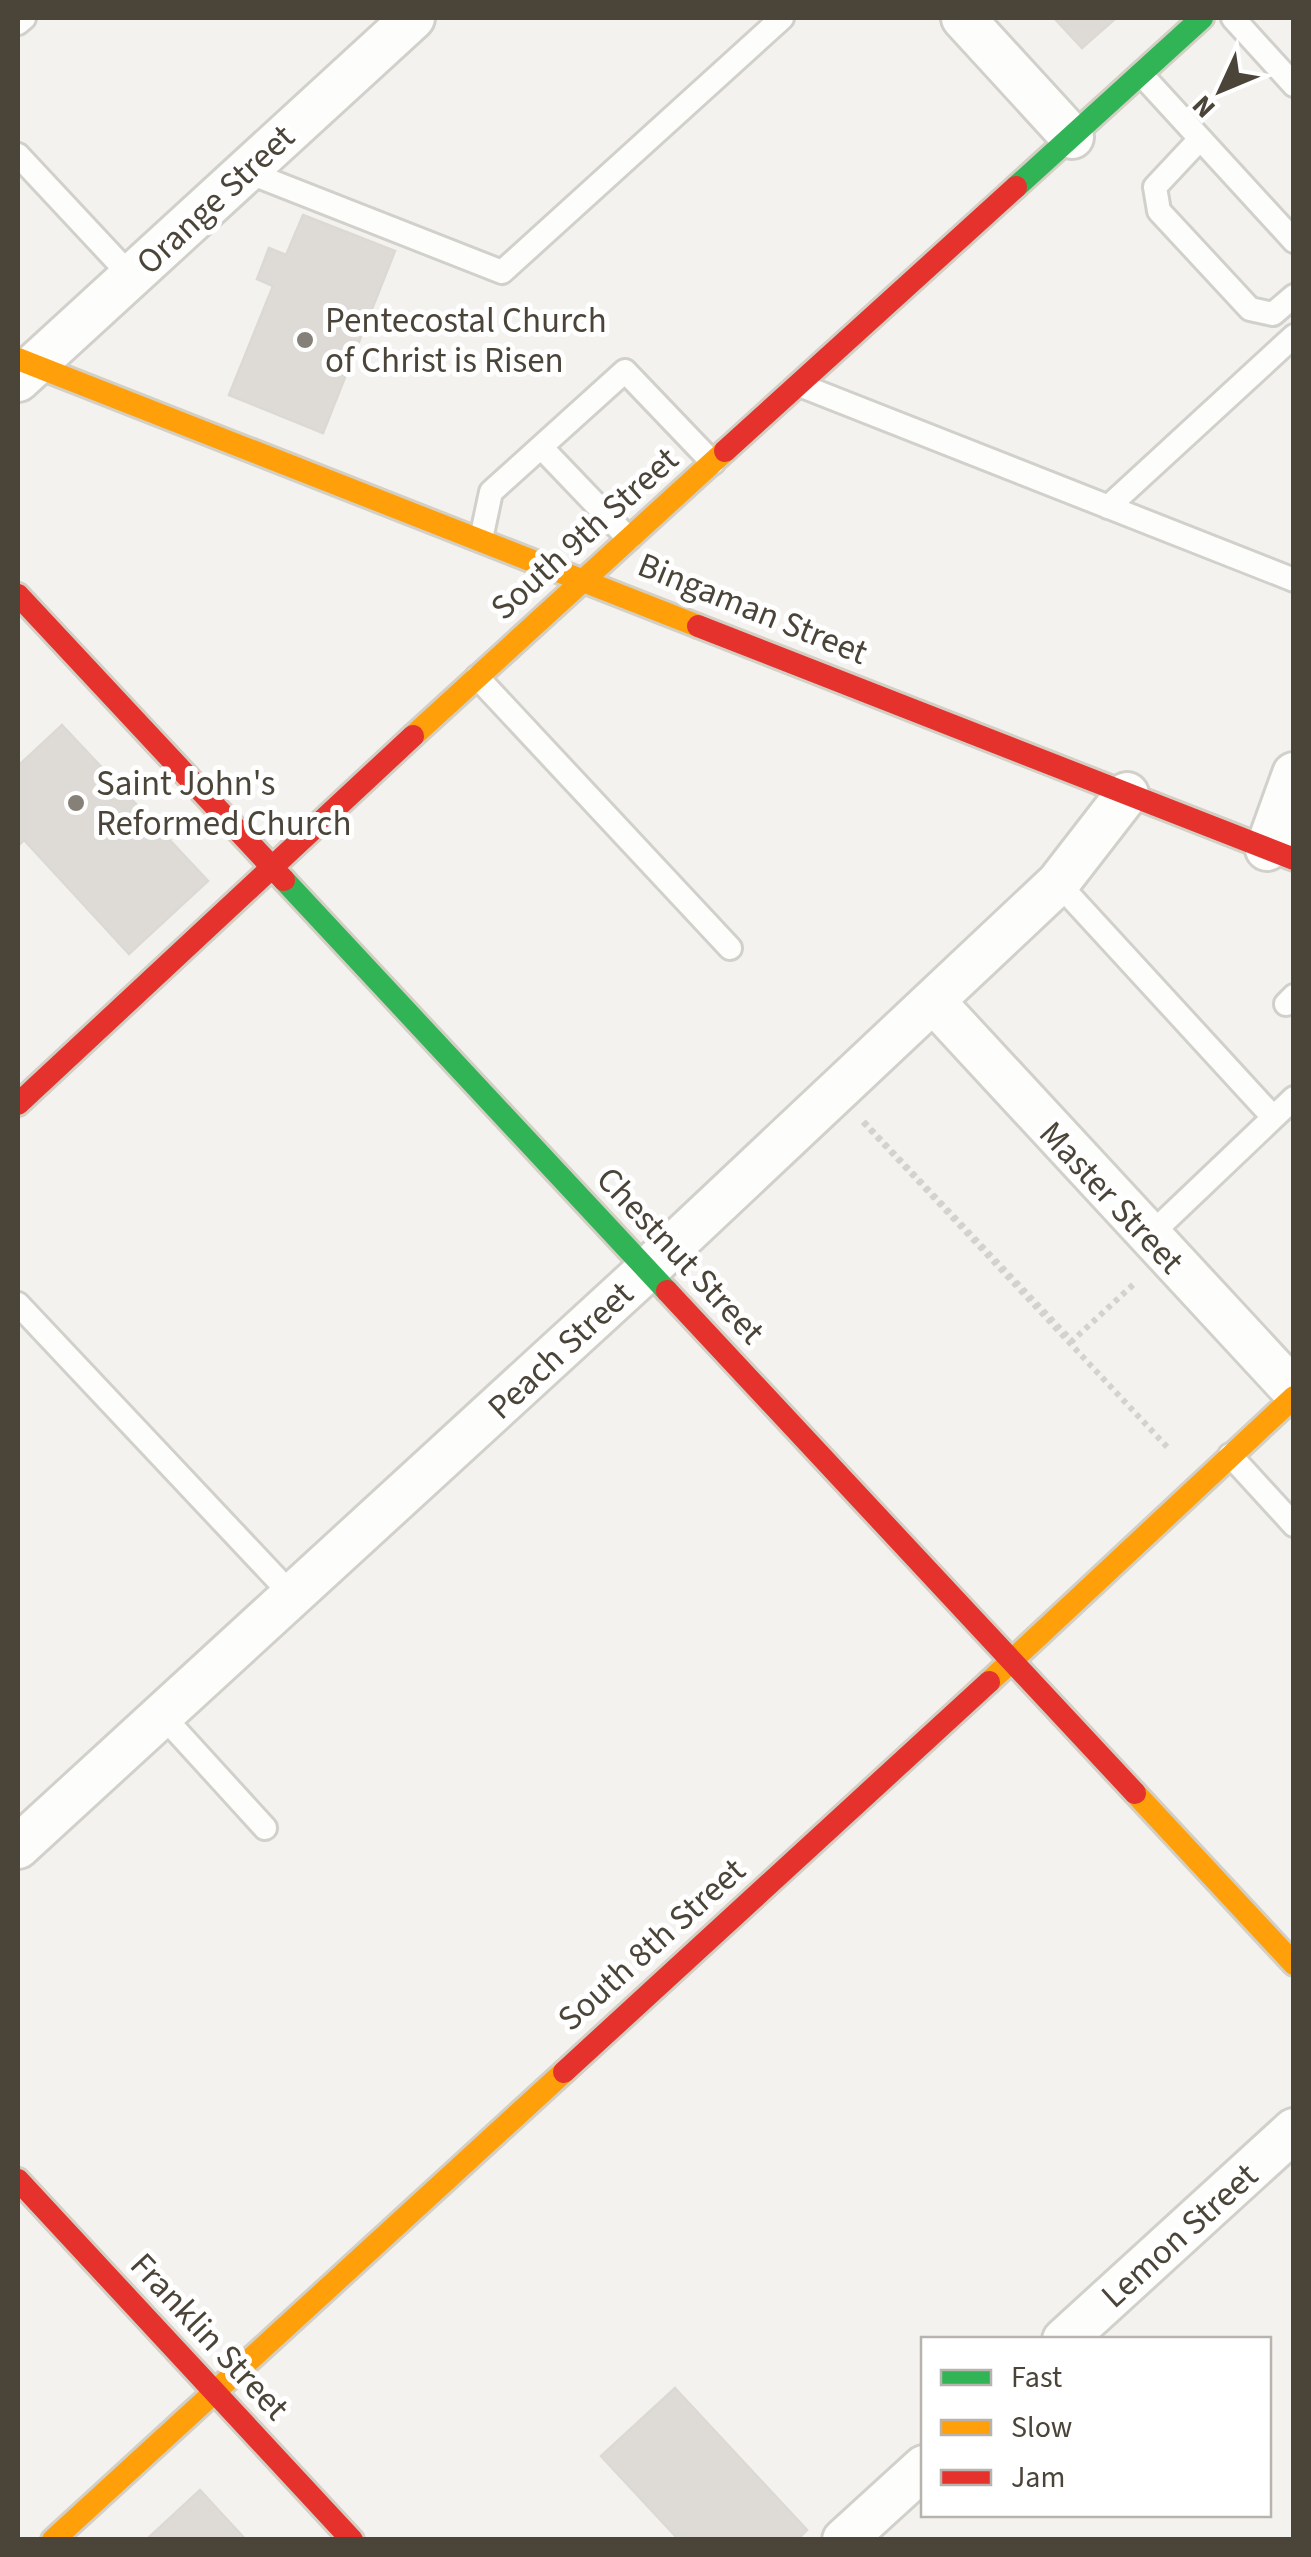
<svg xmlns="http://www.w3.org/2000/svg" width="1311" height="2557" font-family="'Source Sans 3',sans-serif">
	<style>
		.building { fill: #dedbd6; stroke: #dcd9d4; stroke-width: 2.5 }
		.lines { fill: none; stroke-linecap: round; stroke-linejoin: round }
		.lane-casing { stroke: #d2d0cb; stroke-width: 28 }
		.street-casing { stroke: #d2d0cb; stroke-width: 48 }
		.fast-casing { stroke: #d3cfc5; stroke-width: 28 }
		.slow-casing { stroke: #d3cfc5; stroke-width: 28 }
		.jam-casing { stroke: #d3cfc5; stroke-width: 28 }
		.path { stroke: #d3d2cc; stroke-width: 6; stroke-dasharray: 5 5; stroke-linecap: butt }
		.lane { stroke: #fdfdfc; stroke-width: 22 }
		.street { stroke: #fdfdfc; stroke-width: 42 }
		.fast { stroke: #30b455; stroke-width: 22 }
		.slow { stroke: #ff9f0a; stroke-width: 22 }
		.jam { stroke: #e5322d; stroke-width: 22 }
		.poi-dot { fill: #868178; stroke: #fff; stroke-width: 4 }
		.labels { text-anchor: middle; stroke-width: 10; stroke-linejoin: round; paint-order: stroke }
		.street-label { font-size: 35px; fill: #4b4439; stroke: #fff }
		.poi-label { font-size: 35px; fill: #4b4439; stroke: #fff; text-anchor: start }
	</style>
	<rect width="100%" height="100%" fill="#f4f2ee"/>
	<path class="building" d="M1054,18h62l-34,30z
		M303,215l92,36 -72,182 -94,-38 44,-109 -16,-7 12,-31 17,7z
		M62,725l146,156 -79,73 -105,-114 -6,6v-80z
		M675,2388l132,142 -10,10h-118l-78,-84z
		M200,2490l46,50h-100z"/>
	<g class="lines">
		<g class="lane-casing">
			<path id="lane" d="M1233,18l61,67
				M18,23l6,-5
				M1141,74l153,167
				M1199,140l-44,47 4,24 91,98 23,5 21,-18
				M18,155l113,121
				M245,171l257,101 280,-254
				M802,386l492,194
				M541,447l88,92
				M1108,507l186,-171
				M481,539l10,-47 134,-121 88,92
				M477,677l253,271
				M1058,883l215,234
				M1286,1004l8,-8
				M1148,1237l146,-139
				M18,1304l274,291
				M1230,1455l64,70
				M162,1715l103,113"/>
		</g>
		<g class="street-casing">
			<path id="street" d="M963,18l109,119
				M18,380l395,-362
				M1267,849l27,-75
				M933,1001l361,390
				M18,1847l629,-577 411,-387 69,-89
				M1064,2340l230,-210
				M844,2540l80,-73"/>
		</g>
		<g class="fast-casing">
			<path id="fast" d="M1016,187l186,-169
				M284,880l383,411"/>
		</g>
		<g class="slow-casing">
			<path id="slow" d="M18,359l680,267
				M413,736l312,-285
				M989,1682l305,-285
				M1135,1793l159,171
				M53,2540l511,-468"/>
		</g>
		<g class="jam-casing">
			<path id="jam" d="M725,451l291,-264
				M18,595l266,285
				M698,626l596,233
				M18,1104l395,-368
				M667,1291l468,502
				M564,2072l425,-390
				M18,2180l334,360"/>
		</g>
		<path class="path" d="M863,1122l306,327
			M864,1122l208,219 63,-58"/>
		<use href="#lane" class="lane"/>
		<use href="#street" class="street"/>
		<use href="#fast" class="fast"/>
		<use href="#slow" class="slow"/>
		<use href="#jam" class="jam"/>
	</g>
	<g class="poi-dot">
		<circle cx="305" cy="340" r="10"/>
		<circle cx="76" cy="803" r="10"/>
	</g>
	<g class="labels">
		<g class="street-label">
			<text transform="translate(215 199) rotate(-43)" y="12">Orange Street</text>
			<text transform="translate(584 533) rotate(-42)" y="12">South 9th Street</text>
			<text transform="translate(753 608) rotate(22)" y="12">Bingaman Street</text>
			<text transform="translate(1112 1197) rotate(47)" y="12">Master Street</text>
			<text transform="translate(681 1255) rotate(47)" y="12">Chestnut Street</text>
			<text transform="translate(560 1350) rotate(-43)" y="12">Peach Street</text>
			<text transform="translate(651 1944) rotate(-42)" y="12">South 8th Street</text>
			<text transform="translate(1179 2235) rotate(-42)" y="12">Lemon Street</text>
			<text transform="translate(210 2336) rotate(47)" y="12">Franklin Street</text>
		</g>
		<g class="poi-label">
			<text x="325" y="332">Pentecostal Church<tspan x="325" dy="40">of Christ is Risen</tspan></text>
			<text x="96" y="795">Saint John's<tspan x="96" dy="40">Reformed Church</tspan></text>
		</g>
	</g>
	<rect width="1311" height="2557" fill="none" stroke="#4b4439" stroke-width="40"/>
	<rect x="921" y="2337" width="350" height="180" fill="#ffffff" stroke="#b7b4b0" stroke-width="2.5"/>
	<rect x="941" y="2370" width="50" height="15" fill="#30b455" stroke="#b7b4b0" stroke-width="2.5"/>
	<text x="1011" y="2387" font-size="30" fill="#4b4439">Fast</text>
	<rect x="941" y="2420" width="50" height="15" fill="#ff9f0a" stroke="#b7b4b0" stroke-width="2.5"/>
	<text x="1011" y="2437" font-size="30" fill="#4b4439">Slow</text>
	<rect x="941" y="2470" width="50" height="15" fill="#e5322d" stroke="#b7b4b0" stroke-width="2.5"/>
	<text x="1011" y="2487" font-size="30" fill="#4b4439">Jam</text>
	<g transform="translate(1221 90) rotate(226)" stroke="#ffffff" stroke-width="8" paint-order="stroke">
	<path d="M0-8L18 38L0 25L-18 38Z" fill="#4b4439"/>
	<text y="-15" font-size="28" font-weight="bold" text-anchor="middle" fill="#4b4439">N</text>
	</g>
</svg>
